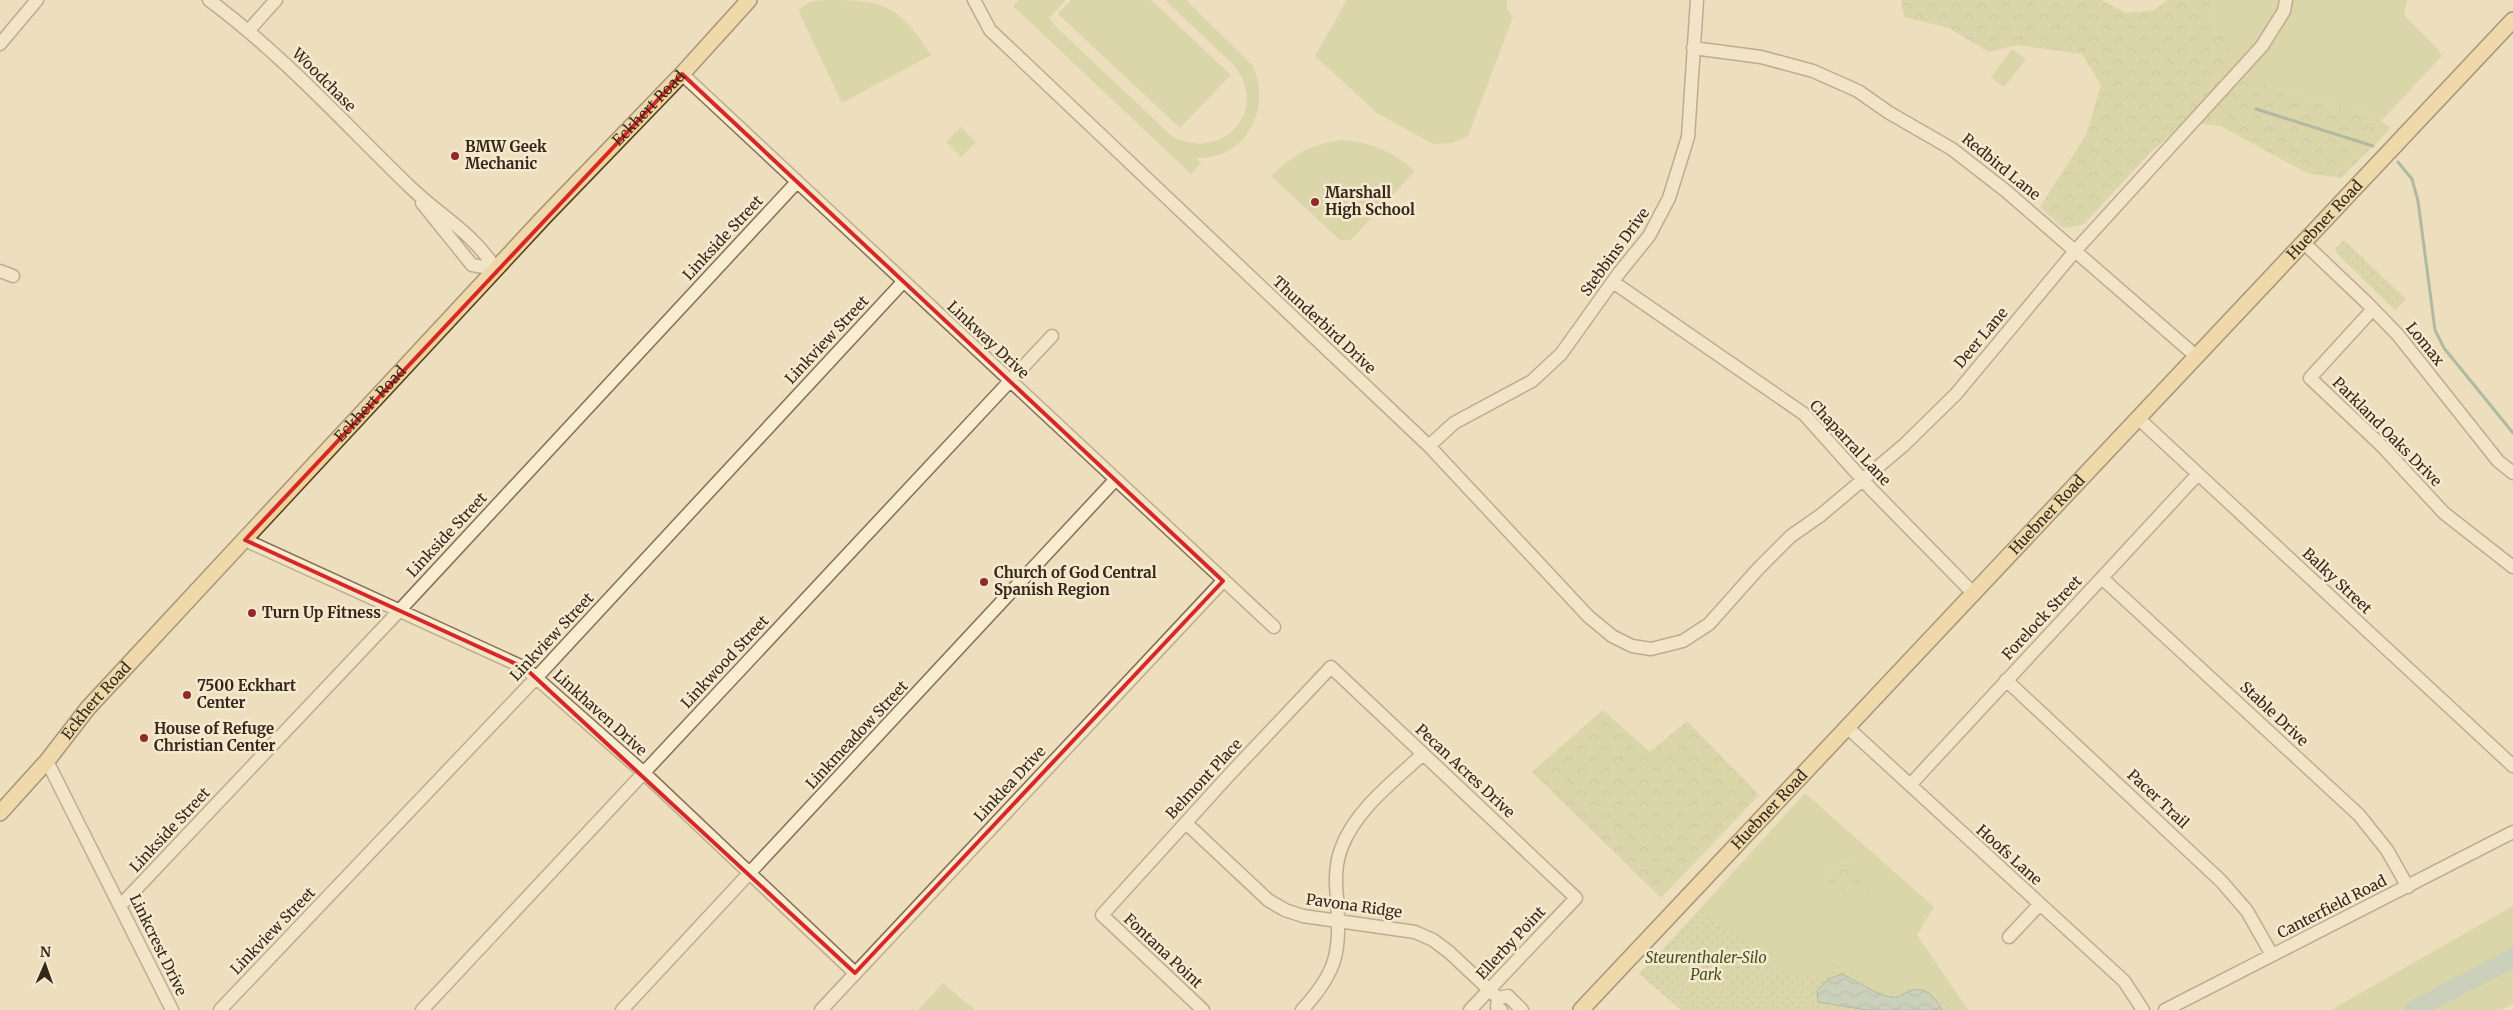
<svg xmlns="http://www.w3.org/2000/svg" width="2513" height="1010" font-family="Merriweather,serif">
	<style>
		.grass { fill: #c5ca93; fill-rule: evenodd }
		.forest { fill: url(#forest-crowns) }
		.park { fill: url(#park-dots) }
		.water { fill: url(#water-waves); stroke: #698c83 }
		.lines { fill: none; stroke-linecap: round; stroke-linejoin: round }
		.stream { stroke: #698c83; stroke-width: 3 }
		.river { stroke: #a2bfb6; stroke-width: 19 }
		.minor-casing { stroke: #856f57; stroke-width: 15 }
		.major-casing { stroke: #523d2c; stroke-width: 18 }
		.minor { stroke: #f8ecd1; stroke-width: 12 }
		.major { stroke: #f1d395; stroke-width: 15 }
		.marked { fill: none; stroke: #d62828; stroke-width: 4; stroke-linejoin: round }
		.poi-dot { fill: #93282a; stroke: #f5e9ce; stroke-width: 2 }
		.labels { text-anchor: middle; stroke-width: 5; stroke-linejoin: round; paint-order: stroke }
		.street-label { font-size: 15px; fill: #34271c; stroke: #f5e9ce }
		.poi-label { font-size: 15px; font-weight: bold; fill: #34271c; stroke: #f5e9ce; text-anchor: start }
		.park-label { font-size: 15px; font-style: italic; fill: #465122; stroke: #f5e9ce }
	</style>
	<defs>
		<pattern id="forest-crowns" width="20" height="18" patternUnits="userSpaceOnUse" patternTransform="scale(1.25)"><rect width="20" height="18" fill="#c5ca93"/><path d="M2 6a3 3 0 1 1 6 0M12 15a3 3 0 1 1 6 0" fill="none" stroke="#aaae7e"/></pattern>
		<pattern id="park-dots" width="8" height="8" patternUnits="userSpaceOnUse" patternTransform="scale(1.25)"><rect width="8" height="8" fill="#c5ca93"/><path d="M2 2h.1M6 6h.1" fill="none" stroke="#aaae7e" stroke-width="1.8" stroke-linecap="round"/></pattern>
		<pattern id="water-waves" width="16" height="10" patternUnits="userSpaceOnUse" patternTransform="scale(1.25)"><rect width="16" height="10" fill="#a2bfb6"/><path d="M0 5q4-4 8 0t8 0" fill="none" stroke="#859b93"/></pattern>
	</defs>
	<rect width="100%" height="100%" fill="#eddebe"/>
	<path class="grass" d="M825,0c60,0 73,4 106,55l-89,48 -44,-93 12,-8z
		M1019,0h47l-17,18 7,9 117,110c51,25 98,-28 60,-73l-68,-64h21l67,66c19,43 -7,94 -57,92l5,5 -10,11 -178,-168z
		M1071,0h80l80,75 -51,53 -122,-114z
		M1347,0h160v9l6,8 -45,119 -16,7 -19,1 -56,-31 -62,-57z
		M2213,0h194l-3,15 33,33 5,8 -61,65 -12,-8 -86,-21 -37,-18 -35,-56z
		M2012,49l14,10 -22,28 -13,-10z
		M961,127l15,15 -15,15 -15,-15z
		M1343,140c28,2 51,12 72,31l-64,69h-11l-69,-64c21,-21 42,-33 72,-36z
		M1805,793l129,114 -17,28 51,75h-35l-92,-25 -173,-41zM1861,862l-37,21 7,-18z
		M2513,906v98l-11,6h-171z
		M943,983l32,27h-57z"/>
	<path class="forest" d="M1901,0h200l25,13 28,-3 14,-10h45l-2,18 36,56 36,18 86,21 22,15 -50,50 -34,-5 -87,-47 -35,-4 -37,33 -65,70 -20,3 -23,-21 46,-72 15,-50 -19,-31 -66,-9 -27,7 -40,-24 -45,-11z
		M1603,710l47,42 37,-31 72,74 -98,103 -129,-126z
		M1861,862l8,30 -12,7 -33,-16 7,-18z"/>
	<path class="park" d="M2344,240l62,59 -11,11 -58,-56 -2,-5z
		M1702,908l78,62 37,8 23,-15 31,23 23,6 37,2 25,16h-275l-42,-36z"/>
	<path class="water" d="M1842,974c16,7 31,20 49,23 8,1 12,-3 18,-6 16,-6 26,6 33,19h-75l-49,-8 -1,-11 11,-12z"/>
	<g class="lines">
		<path class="stream" d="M2256,109l117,37
			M2398,162l14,17 6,22 17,129 9,18 69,85"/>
		<path class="river" d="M2413,1010l100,-52"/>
		<g class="minor-casing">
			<path id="minor" d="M209,0c74,55 134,122 200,186 32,31 61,44 87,83
				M974,0l16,30 439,416 159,170 24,20 20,10 19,3 32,-8 26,-17 49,-55 33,-33 30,-21 83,-70 52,-51 119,-143 187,-205 22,-35 2,-11
				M249,30l27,-30
				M0,44l37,-44
				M1693,48l68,9 52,14 45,20 30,21 64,37 54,42 191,166
				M682,74l592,553
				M422,203l50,62 24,4
				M2304,243l62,59 32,33 100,126 15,12
				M0,271l13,5
				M1613,282l191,132 67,75 103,105
				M2373,309l-63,69 72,68 62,67 69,54
				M2139,419l374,347
				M1429,446l25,-23 78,-42 29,-27 58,-81 30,-37 20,-38 19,-61 9,-137
				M245,540l280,128 119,105 211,200
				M2102,578l257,237 28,35 21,37
				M2006,680l215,201 26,30 25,44
				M1848,728l276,253 19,29
				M47,761l125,249
				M1910,785l288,-311
				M1186,823l82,77 17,10 18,6 112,16 18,8 16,12 49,46
				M120,906l279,-295 397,-428
				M2009,937l31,-33
				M1498,998l10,-2 14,14
				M1498,998l-1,9 4,3
				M220,1010l316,-332 367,-396
				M422,1010l630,-674
				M622,1010l493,-530
				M821,1010l402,-429
				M1203,1010l-101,-95 128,-141 101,-107 245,231 -106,112
				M1302,1010c37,-40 38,-59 35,-112 -2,-17 -2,-33 4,-49 14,-39 53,-68 82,-95
				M2165,1010l348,-178"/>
		</g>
		<g class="major-casing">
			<g id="major">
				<path id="s1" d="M0,813l47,-52 41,-53 457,-492 137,-142 67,-74"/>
				<path id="s2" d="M1581,1010l932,-990"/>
			</g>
		</g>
		<use href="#minor" class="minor"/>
		<use href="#major" class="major"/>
	</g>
	<path d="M0 0H2513V1010H0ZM682,74l541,507 -368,392 -330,-305 -280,-128z" fill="#eddebe" fill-opacity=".55" fill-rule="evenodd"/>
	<path class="marked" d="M682,74l541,507 -368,392 -330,-305 -280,-128z"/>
	<g class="poi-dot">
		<circle cx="455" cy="156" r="5"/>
		<circle cx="1315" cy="202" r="5"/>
		<circle cx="984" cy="582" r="5"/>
		<circle cx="252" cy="613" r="5"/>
		<circle cx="187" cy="695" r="5"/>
		<circle cx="144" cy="738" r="5"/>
	</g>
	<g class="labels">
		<g class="street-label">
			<text transform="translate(324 80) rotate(45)" y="5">Woodchase</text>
			<text dy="5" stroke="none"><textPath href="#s1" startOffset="958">Eckhert Road</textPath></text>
			<text transform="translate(2001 167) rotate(39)" y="5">Redbird Lane</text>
			<text dy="5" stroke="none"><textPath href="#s2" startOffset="1085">Huebner Road</textPath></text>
			<text transform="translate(723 238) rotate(-47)" y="5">Linkside Street</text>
			<text transform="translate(1615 252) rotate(-54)" y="5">Stebbins Drive</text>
			<text transform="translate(1324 325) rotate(43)" y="5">Thunderbird Drive</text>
			<text transform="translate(1981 338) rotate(-50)" y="5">Deer Lane</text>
			<text transform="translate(827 340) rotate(-47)" y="5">Linkview Street</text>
			<text transform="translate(988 340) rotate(43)" y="5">Linkway Drive</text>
			<text transform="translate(2425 344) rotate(51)" y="5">Lomax</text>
			<text dy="5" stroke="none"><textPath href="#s1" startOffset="552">Eckhert Road</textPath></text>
			<text transform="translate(2387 432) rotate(45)" y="5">Parkland Oaks Drive</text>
			<text transform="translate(1850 443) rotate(47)" y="5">Chaparral Lane</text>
			<text dy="5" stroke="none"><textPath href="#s2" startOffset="680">Huebner Road</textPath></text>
			<text transform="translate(447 535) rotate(-47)" y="5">Linkside Street</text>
			<text transform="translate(2337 581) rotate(43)" y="5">Balky Street</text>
			<text transform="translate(2042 618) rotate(-47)" y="5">Forelock Street</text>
			<text transform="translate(552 637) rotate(-47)" y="5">Linkview Street</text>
			<text transform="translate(725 662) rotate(-47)" y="5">Linkwood Street</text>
			<text dy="5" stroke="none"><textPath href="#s1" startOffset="148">Eckhert Road</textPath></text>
			<text transform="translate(600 713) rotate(42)" y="5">Linkhaven Drive</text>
			<text transform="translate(2274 714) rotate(43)" y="5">Stable Drive</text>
			<text transform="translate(857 735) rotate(-47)" y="5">Linkmeadow Street</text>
			<text transform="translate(1465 771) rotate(43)" y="5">Pecan Acres Drive</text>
			<text transform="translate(1204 779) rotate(-47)" y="5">Belmont Place</text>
			<text transform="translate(1010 784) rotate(-47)" y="5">Linklea Drive</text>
			<text transform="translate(2158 799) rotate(43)" y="5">Pacer Trail</text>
			<text dy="5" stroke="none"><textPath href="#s2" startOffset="275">Huebner Road</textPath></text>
			<text transform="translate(170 830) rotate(-47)" y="5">Linkside Street</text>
			<text transform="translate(2009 855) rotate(42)" y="5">Hoofs Lane</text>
			<text transform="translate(1354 906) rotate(8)" y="5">Pavona Ridge</text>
			<text transform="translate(2332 907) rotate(-27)" y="5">Canterfield Road</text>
			<text transform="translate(273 931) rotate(-46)" y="5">Linkview Street</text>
			<text transform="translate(1511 943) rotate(-47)" y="5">Ellerby Point</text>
			<text transform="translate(158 945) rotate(64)" y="5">Linkcrest Drive</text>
			<text transform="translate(1163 951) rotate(43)" y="5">Fontana Point</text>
		</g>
		<g class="poi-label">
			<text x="465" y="152">BMW Geek<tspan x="465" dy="17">Mechanic</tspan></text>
			<text x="1325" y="198">Marshall<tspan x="1325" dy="17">High School</tspan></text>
			<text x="994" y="578">Church of God Central<tspan x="994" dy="17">Spanish Region</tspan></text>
			<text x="262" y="618">Turn Up Fitness</text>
			<text x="197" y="691">7500 Eckhart<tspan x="197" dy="17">Center</tspan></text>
			<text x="154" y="734">House of Refuge<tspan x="154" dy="17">Christian Center</tspan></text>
		</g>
		<g class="park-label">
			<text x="1706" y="963">Steurenthaler-Silo<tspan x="1706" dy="17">Park</tspan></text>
		</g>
	</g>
	<g transform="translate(45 965) rotate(2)" stroke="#f5e9ce" stroke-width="4" paint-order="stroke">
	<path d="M0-4L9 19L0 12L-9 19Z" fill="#34271c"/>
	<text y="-8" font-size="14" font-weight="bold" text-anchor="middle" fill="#34271c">N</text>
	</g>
</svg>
